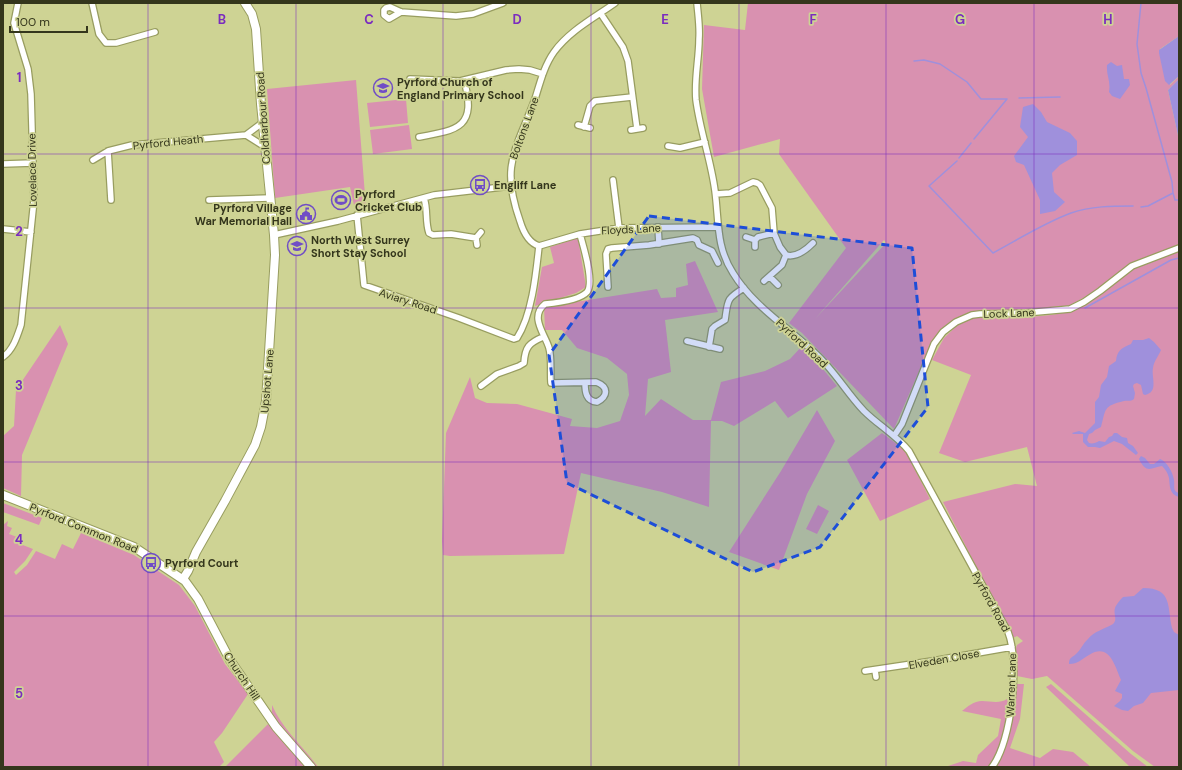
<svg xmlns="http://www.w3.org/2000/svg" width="1182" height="770" font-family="'DM Sans',sans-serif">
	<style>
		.green { fill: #d991b0; fill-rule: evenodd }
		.water { fill: #9f90dc }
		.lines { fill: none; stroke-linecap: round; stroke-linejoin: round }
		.stream { stroke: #9f90dc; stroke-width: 1.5 }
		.street-casing { stroke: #989d60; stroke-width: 8 }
		.secondary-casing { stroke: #989d60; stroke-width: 10 }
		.street { stroke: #fff; stroke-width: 5.5 }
		.secondary { stroke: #fff; stroke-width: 8 }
		.marked { fill: #1d4ed8; fill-opacity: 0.2; stroke: #1d4ed8; stroke-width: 3; stroke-dasharray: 8 5; stroke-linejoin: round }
		.grid { fill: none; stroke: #7b2cbf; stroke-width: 1; stroke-opacity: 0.55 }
		.labels { text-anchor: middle; stroke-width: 3.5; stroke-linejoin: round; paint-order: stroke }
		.poi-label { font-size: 11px; font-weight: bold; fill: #34361c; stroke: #ced394; text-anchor: start }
		.street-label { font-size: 11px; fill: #34361c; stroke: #ced394 }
		.grid-label { font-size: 13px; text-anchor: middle; font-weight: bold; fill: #7b2cbf; stroke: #ced394; stroke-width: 3.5; stroke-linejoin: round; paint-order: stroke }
	</style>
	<rect width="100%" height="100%" fill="#ced394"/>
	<path class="green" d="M748,3h431v33l-19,13 10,36 9,-9v3l-11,11 11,50v106l-18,7 -20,6 -18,10 -24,20 -32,18 -48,4h-32l-21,3 -18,10 -15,15 -39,90 -92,-96 -13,-10 57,-75 -67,-94 1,-15 -66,18 -12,-68 2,-64 41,5zM884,240l2,3 -71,76z
		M356,80l10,128 -11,2 -5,-23 -75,11 -8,-109z
		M406,99l2,24 -38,4 -3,-24z
		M409,125l3,24 -39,5 -3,-24z
		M578,238l8,49 -10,6 -41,13 7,-39 12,-4 -4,-16z
		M1179,250v517h-24l-22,-16 -86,-75 -15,3 -15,-3 -1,-28 1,-3 6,-4 -6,-5 -4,2 -70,-136 72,-18 22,2 -10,-39 -62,15 -26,-9 32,-78 -39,-15 12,-22 22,-21c31,0 82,3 110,-8 21,-8 36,-28 55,-39 15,-9 32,-13 48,-20z
		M695,261l23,51 -53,8 6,52 -23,7 -3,37 16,-17 32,21h18l10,-38 44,-11 25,-12 13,-14 34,41 -49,32 -13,-17 -41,25 -12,-5h-11l-2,86 -47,-15 -81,-19 -17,81 -114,2 -7,-1 -1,-14 4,-108 24,-56 5,21 12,5 30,1 55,15 -2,7 27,2 23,-7 9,-26 -2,-21 -20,-16 -30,-10 -15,-18h-17l-1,-23 113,-18 4,9 15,-1v-9l12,-3 -2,-21z
		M60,325l8,19 -46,111 -1,41 -18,-8v-52l11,-10 2,-36z
		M817,410l18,31 -28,53 -28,76 -50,-18 52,-81z
		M882,433l23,17 25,49 -50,22 -33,-61z
		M3,503l39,15 -3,7 -36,-13z
		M818,505l11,6 -12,23 -11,-5z
		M8,521l-1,5 5,2 -3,6 8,3 -2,5 18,7 -8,12 -11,11 2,3 11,-10 9,-14 19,8 7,-15 11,5 8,-16 53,22 45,30 16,21 30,58 23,30 -26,39 -8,9 10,20 -5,5h-216v-242z
		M1016,684h8l-4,35 -10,29 30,10 13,-9 20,3 18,15h-96c13,-14 19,-63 21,-83z
		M1051,684l80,70 17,13h-18l-84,-80z
		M1007,699c8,14 -10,55 -17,68h-45l18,-6 13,2 2,-8 20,-19 3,-17 -39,-8c5,-4 12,-10 20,-10 9,0 17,3 25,-2z
		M272,705c10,24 31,41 46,62h-6l-40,-50z
		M268,724l37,43h-80z"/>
	<path class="water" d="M1179,36v40l-10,9 -4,-4 -6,-28v-3z
		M1111,62l6,4 5,-1 2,14h5l1,6 -10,14 -8,-3 -3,-4c2,-11 -3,-17 -2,-27z
		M1179,79v61l-11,-50z
		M1033,104l8,8 6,10 23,11 7,8v14l-17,10 -8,8 2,19 11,10 -10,9 -15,3v-14l-16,-35 -8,-3 -2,-6 14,-19 -8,-10 3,-20z
		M1149,338l5,4 7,8c-3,7 -7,11 -8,18 -2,9 6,24 -8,27l-2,-1 -2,-9 -4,-2 -3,1 -1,2 2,7 -1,6c-4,3 -6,1 -10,2 -21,5 -18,8 -23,26l-6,3 -3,3 -3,1 -2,6 2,3c3,1 7,0 10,-2l6,1 4,-5 3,-1 2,-3h3l5,4 5,1 1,5 5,3 5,7 -2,2 -14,-11 -8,-3 -14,7 -5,-1h-7l-5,-5v-8h-10l-1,-1 7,-2 6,2 10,-10v-21l4,-5 2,-12 6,-8 2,-11 7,-5c1,-10 5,-13 15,-17l2,-4h10z
		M1141,456l4,2 5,6h4l6,-5c7,2 13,14 14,21 1,6 -2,11 5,13v4c-10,-3 -9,-11 -10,-19 -1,-5 -4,-9 -7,-12 -11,2 -16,8 -23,-7z
		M1143,588c30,0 24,19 29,40l2,4 5,3v55l-28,3 -8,10 -9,3 -6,5 -6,-1 -8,-4 6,-5 2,-3v-4l-7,-3 6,-11c-6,-13 -11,-38 -32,-25 -7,4 -11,9 -20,9 0,-7 3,-6 7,-10 5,-4 7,-11 12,-15 6,-8 17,-10 25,-15 5,-5 0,-9 2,-16 1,-3 5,-8 8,-11l11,-1z"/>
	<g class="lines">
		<path class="stream" d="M1141,3l-4,41 4,29 5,15 26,94 1,11 -25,13 -7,1
			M914,61l10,-1 16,4 27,18 14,17h26
			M1019,98l41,-1
			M974,139l33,-40
			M959,158l12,-15
			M957,161l-28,25 64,67c26,-14 51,-30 78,-40 20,-7 42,-7 62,-7
			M1173,193l2,7h4
			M1085,308l86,-48 8,-2"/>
		<g class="street-casing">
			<path id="street" d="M92,3l7,31 7,9h10l39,-11
				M615,3c-21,15 -46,28 -61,49 -10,14 -14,31 -19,47 -19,51 -35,66 -15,122 3,10 9,22 19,25l41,-12 39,-6 98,-1
				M697,3c1,12 3,24 2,36 0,20 -5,40 -3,61 4,31 15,60 19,91 4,30 1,56 18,82 20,33 55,54 82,80 19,17 31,39 49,58 14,14 32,24 45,40l99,181c12,30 4,109 -16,135
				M401,12l-12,7 -5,-4v-5l2,-2 4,-1 11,5 55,4 17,-2 30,-11
				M601,14l22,33 5,14 9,68
				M410,79l50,2 46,-11 13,-1 11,1 13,4
				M578,125l12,3
				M584,127l6,-21 5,-5 37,-4
				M631,130l12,-2
				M246,135l19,12
				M419,137c40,-7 58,-10 45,-57
				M668,146l12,2 25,-6
				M108,151l3,49
				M93,160l15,-9 24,-6 114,-10 16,-12
				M3,164l30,-1
				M613,180l6,48
				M716,194l14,-1 23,-11 4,1 3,2 12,23 2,25 6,14 6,8
				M424,198c4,11 1,24 5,35l4,2 18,-1 25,4
				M209,200l61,-2
				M357,215l7,70 95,33 55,21 3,-1c15,-23 19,-64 22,-92
				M658,227l1,17
				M3,229l28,3
				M580,234c3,12 15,48 7,58 -7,8 -32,11 -42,12 -16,13 0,30 4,44 3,11 1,24 2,35l45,-1c13,5 12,14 1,20 -11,-1 -12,-10 -12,-19
				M274,235l64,-14 96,-26 77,-9
				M746,237l9,3v7
				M755,240l3,-3 16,-4
				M477,245l-1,-7 5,-6
				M770,277l8,8
				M764,281l18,-16 4,-10c10,3 20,-5 27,-12
				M608,287l-2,-33 2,-5 4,-1 37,-3 44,-7 4,2 2,5 13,6 6,12
				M687,341l33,8
				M709,347l3,-18 3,-3 10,-6c3,-20 1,-21 19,-32
				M3,357c10,-7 14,-20 18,-32l13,-125 -3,-106 -3,-25 -14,-46 4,-20
				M481,386l16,-12 22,-8 5,-3c1,-16 5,-20 19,-26
				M894,436l8,-12 32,-80 9,-12 13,-10 16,-7 8,-1 45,-1 45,-4 14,-7 16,-11 32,-25 47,-18
				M875,670l1,7
				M865,671l67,-10 80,-14"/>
		</g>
		<g class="secondary-casing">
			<path id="secondary" d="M3,495l131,52 51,34 13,18 32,61 46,67 35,40
				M183,579l5,-8 8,-19 29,-51 30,-56 6,-18 5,-26 9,-146 -1,-20 -13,-131 -5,-75 -4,-15 -7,-11"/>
		</g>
		<use href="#street" class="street"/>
		<use href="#secondary" class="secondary"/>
	</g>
	<path class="marked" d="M649,216l263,32 16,159 -108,140 -67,25 -186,-89 -18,-128z"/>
	<path class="grid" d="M148,3v764M296,3v764M443,3v764M591,3v764M739,3v764M886,3v764M1034,3v764M3,154h1176M3,308h1176M3,462h1176M3,616h1176"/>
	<defs>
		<g id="school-ring" transform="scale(1)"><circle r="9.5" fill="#ced394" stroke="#704dc6" stroke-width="1.5"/><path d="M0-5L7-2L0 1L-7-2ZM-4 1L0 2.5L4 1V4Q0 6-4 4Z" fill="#704dc6"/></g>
		<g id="bus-ring" transform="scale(1)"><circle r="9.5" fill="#ced394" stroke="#704dc6" stroke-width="1.5"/><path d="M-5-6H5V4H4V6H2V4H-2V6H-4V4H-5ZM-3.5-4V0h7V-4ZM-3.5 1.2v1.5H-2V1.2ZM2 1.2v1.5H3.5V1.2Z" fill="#704dc6"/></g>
		<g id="stadium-ring" transform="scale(1)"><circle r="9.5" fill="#ced394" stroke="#704dc6" stroke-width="1.5"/><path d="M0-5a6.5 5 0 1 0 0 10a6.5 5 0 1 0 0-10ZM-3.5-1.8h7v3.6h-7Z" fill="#704dc6"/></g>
		<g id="civic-ring" transform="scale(1)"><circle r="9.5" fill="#ced394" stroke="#704dc6" stroke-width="1.5"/><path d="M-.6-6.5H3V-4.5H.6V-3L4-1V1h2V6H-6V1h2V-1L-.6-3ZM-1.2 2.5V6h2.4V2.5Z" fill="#704dc6"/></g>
	</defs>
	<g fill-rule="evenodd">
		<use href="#school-ring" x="383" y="88"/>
		<use href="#bus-ring" x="480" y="185"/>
		<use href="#stadium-ring" x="341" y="200"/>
		<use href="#civic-ring" x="306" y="214"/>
		<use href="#school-ring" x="297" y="246"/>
		<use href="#bus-ring" x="151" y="563"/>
	</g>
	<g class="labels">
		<g class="poi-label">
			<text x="397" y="86">Pyrford Church of<tspan x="397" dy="13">England Primary School</tspan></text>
			<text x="494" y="189">Engliff Lane</text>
			<text x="355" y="198">Pyrford<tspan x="355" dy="13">Cricket Club</tspan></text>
			<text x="292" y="212" text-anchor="end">Pyrford Village<tspan x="292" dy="13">War Memorial Hall</tspan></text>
			<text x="311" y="244">North West Surrey<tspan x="311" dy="13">Short Stay School</tspan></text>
			<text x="165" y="567">Pyrford Court</text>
		</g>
		<g class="street-label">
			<text transform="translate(263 118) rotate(-94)" y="4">Coldharbour Road</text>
			<text transform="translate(524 128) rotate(-70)" y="4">Boltons Lane</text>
			<text transform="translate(168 142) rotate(-6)" y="4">Pyrford Heath</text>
			<text transform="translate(32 170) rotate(-91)" y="4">Lovelace Drive</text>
			<text transform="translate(631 229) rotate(-3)" y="4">Floyds Lane</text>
			<text transform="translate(408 301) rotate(18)" y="4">Aviary Road</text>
			<text transform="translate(1009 313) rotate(-2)" y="4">Lock Lane</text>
			<text transform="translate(802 343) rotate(43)" y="4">Pyrford Road</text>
			<text transform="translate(267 381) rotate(-85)" y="4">Upshot Lane</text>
			<text transform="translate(84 528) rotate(22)" y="4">Pyrford Common Road</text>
			<text transform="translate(991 602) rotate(61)" y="4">Pyrford Road</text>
			<text transform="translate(944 659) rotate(-10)" y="4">Elveden Close</text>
			<text transform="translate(242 676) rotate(56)" y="4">Church Hill</text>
			<text transform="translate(1011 685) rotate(-88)" y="4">Warren Lane</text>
		</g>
	</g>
	<g class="grid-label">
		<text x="222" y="24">B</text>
		<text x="369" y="24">C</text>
		<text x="517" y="24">D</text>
		<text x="665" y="24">E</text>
		<text x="813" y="24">F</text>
		<text x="960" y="24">G</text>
		<text x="1108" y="24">H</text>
		<text x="19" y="82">1</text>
		<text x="19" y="236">2</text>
		<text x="19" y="390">3</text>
		<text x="19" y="544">4</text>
		<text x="19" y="698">5</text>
	</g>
	<rect width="1182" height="770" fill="none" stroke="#34361c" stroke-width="8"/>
	<path d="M10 26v6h77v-6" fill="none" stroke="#34361c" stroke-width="2"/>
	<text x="16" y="26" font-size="12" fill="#34361c" stroke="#ced394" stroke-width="3" paint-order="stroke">100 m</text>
</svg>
